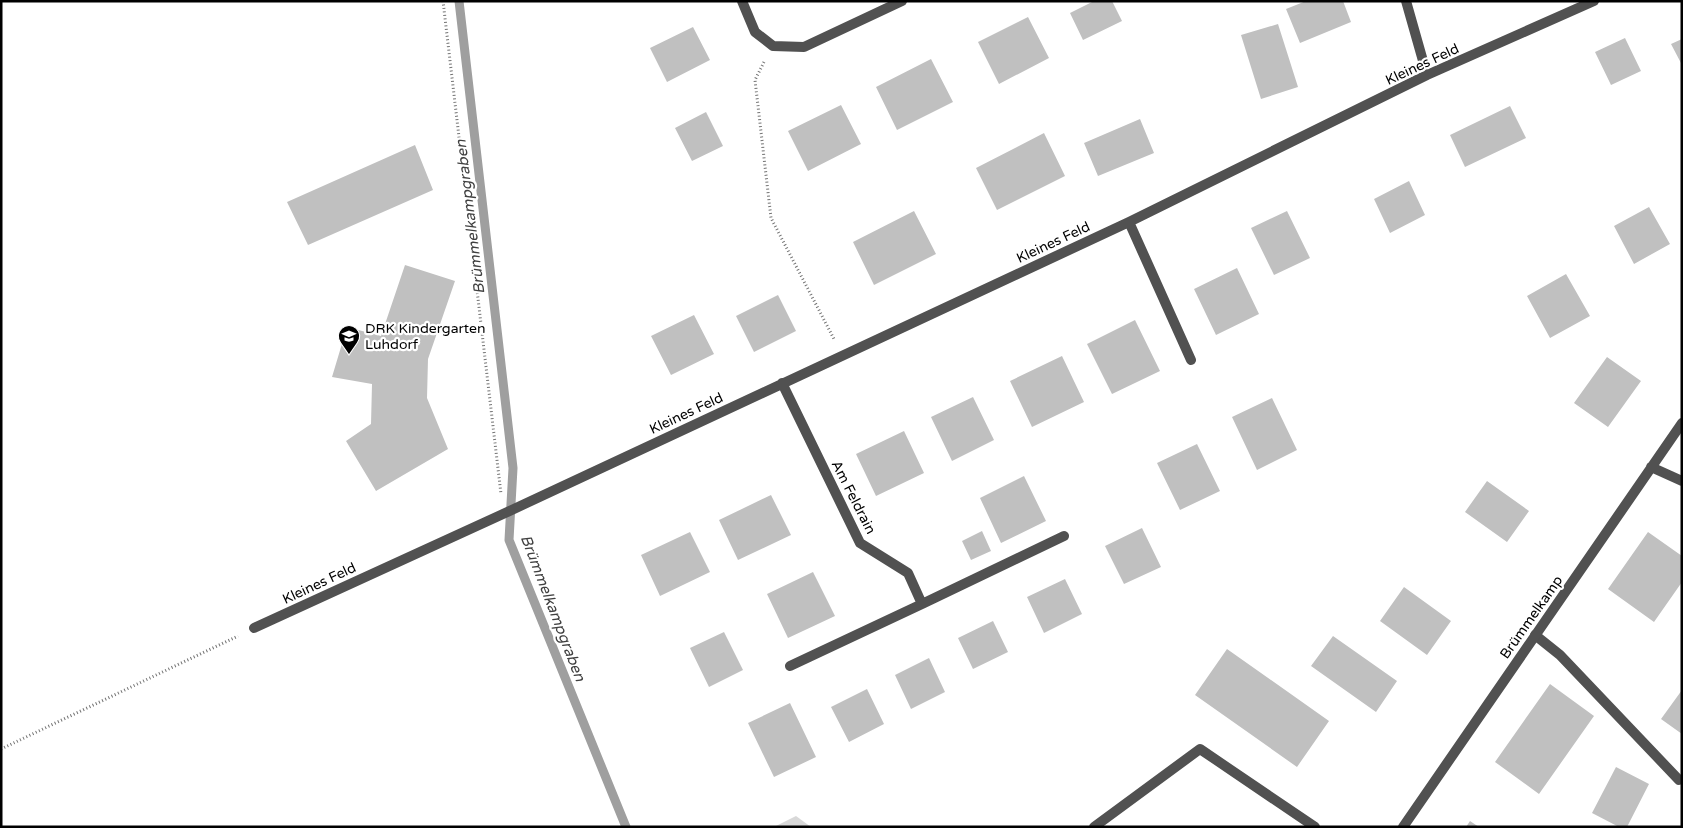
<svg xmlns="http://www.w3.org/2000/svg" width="1683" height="828" font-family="'Varela Round',sans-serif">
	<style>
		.green { fill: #d8d8d8 }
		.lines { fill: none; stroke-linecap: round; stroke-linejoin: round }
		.stream { stroke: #9f9f9f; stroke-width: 9 }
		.building { fill: #c0c0c0 }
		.path { stroke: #737373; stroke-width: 3; stroke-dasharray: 1 2.5; stroke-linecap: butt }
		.service { stroke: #515151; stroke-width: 10 }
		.minor { stroke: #515151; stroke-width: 10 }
		.labels { text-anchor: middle; stroke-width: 4.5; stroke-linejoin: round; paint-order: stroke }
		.street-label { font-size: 14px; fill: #000; stroke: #fff }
		.poi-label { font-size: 14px; fill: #000; stroke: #fff; text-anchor: start }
		.water-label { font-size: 15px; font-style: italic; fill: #404040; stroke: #fff }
	</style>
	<rect width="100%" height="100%" fill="#fff"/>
	<path class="green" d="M796,816l15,11h-37z"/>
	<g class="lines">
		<path class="stream" d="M459,1l54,467 -4,72 117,287"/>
	</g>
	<path class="building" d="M1094,1h18l10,20 -39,19 -13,-27z
		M1306,1h37l8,21 -51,21 -14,-34z
		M1028,17l21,41 -50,26 -21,-42z
		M1278,24l20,63 -37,12 -20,-64z
		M693,27l17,33 -43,22 -17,-34z
		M1625,38l16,33 -30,14 -16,-33z
		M1682,39v26l-11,-21z
		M931,59l22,43 -56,28 -21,-43z
		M841,105l20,39 -53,27 -20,-40z
		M1510,106l16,32 -61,29 -15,-32z
		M706,112l17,34 -31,15 -17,-33z
		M1140,119l14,34 -56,23 -14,-33z
		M1044,133l21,43 -68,34 -21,-42z
		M415,145l18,45 -125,55 -21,-43z
		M1409,181l16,34 -35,18 -16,-34z
		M1649,207l21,37 -36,20 -20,-38z
		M914,211l22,43 -62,31 -21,-43z
		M1287,211l23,47 -36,17 -23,-47z
		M405,265l50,16 -27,78 -1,39 21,51 -72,42 -30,-50 25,-17 1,-40 -40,-7 15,-50 34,9z
		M1237,268l22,46 -43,21 -22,-46z
		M1566,274l24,42 -40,22 -23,-42z
		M778,295l18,36 -42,21 -18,-36z
		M694,315l20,39 -43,21 -20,-39z
		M1135,320l25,51 -48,23 -25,-50z
		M1062,356l22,46 -52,25 -22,-46z
		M1607,357l34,24 -33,46 -34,-24z
		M973,397l21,43 -42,21 -21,-44z
		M1272,398l25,52 -40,20 -25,-53z
		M904,431l20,42 -48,23 -20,-42z
		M1197,444l23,47 -40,19 -23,-47z
		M1024,476l22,45 -45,22 -21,-45z
		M1487,481l42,30 -22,31 -42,-30z
		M771,495l20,40 -53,25 -19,-40z
		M1142,528l19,39 -37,17 -19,-38z
		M982,531l9,20 -20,9 -9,-19z
		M690,532l20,40 -50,24 -19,-41z
		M1648,532l34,24v26l-28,40 -46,-33z
		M813,572l22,44 -47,22 -21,-44z
		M1065,579l17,35 -38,19 -17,-36z
		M1404,587l47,34 -24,34 -47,-34z
		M993,621l15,31 -35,17 -15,-31z
		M724,632l19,38 -34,17 -19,-39z
		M1333,636l64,45 -21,31 -65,-46z
		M1227,649l102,72 -32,46 -102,-72z
		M929,658l16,34 -34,17 -16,-34z
		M1550,684l44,32 -55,78 -44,-32z
		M867,689l17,35 -35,18 -18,-35z
		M1682,690v44l-21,-15z
		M790,703l26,54 -42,20 -26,-54z
		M1616,767l33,17 -22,43h-8l-27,-14z
		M1470,821l9,6h-13z"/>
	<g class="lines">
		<path class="path" d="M443,1l58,493
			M764,62l-9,18 16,138 63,121
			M1,749l237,-113"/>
		<path class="service" d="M1535,635l25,20 119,125
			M1094,827l106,-78 115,78"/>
		<path class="minor" d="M742,1l13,31 18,14 31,1 98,-46
			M1406,1l21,74
			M1129,222l62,138
			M782,383l78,160 48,30 14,31 142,-68
			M1651,467l31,14
			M254,628l249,-114 626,-292 298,-147 167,-74
			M790,666l132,-62
			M1403,827l279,-404"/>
	</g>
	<defs>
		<g id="school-pin" transform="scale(1.125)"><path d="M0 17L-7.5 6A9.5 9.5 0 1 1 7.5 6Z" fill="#000" stroke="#fff"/><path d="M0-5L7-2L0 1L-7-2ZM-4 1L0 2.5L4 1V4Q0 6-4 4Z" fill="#fff"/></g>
	</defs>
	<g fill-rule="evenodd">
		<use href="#school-pin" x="349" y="336"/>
	</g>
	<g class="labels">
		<g class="street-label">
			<text transform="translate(1422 64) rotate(-25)" y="5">Kleines Feld</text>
			<text transform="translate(1053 242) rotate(-25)" y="5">Kleines Feld</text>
			<text transform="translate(686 413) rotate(-25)" y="5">Kleines Feld</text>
			<text transform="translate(854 497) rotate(63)" y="5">Am Feldrain</text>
			<text transform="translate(319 583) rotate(-25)" y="5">Kleines Feld</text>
			<text transform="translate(1531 617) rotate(-55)" y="5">Brümmelkamp</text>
		</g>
		<g class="poi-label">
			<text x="365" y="333">DRK Kindergarten<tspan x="365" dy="16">Luhdorf</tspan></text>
		</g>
		<g class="water-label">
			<text transform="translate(470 217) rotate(-97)" y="5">Brümmelkampgraben</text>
			<text transform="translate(553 608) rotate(69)" y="5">Brümmelkampgraben</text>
		</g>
	</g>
	<rect width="1683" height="828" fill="none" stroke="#000000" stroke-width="5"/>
</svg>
